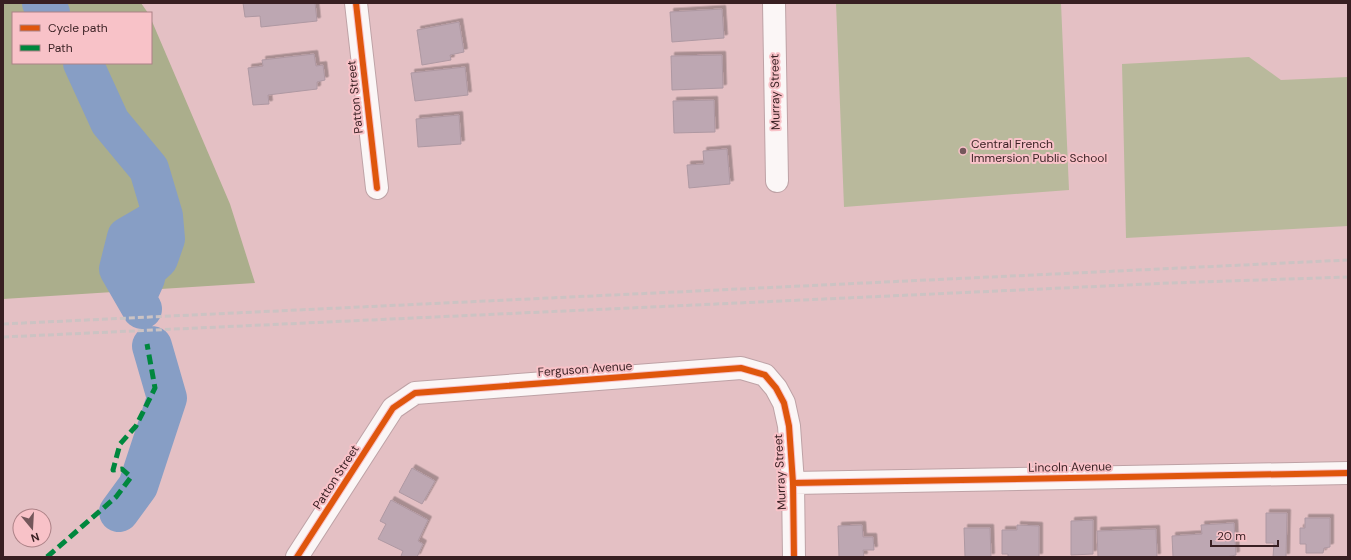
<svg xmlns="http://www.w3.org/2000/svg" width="1351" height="560" viewBox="0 0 1351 560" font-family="'DM Sans',sans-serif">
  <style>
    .green { fill: #b9b99c }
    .forest { fill: #abae8c }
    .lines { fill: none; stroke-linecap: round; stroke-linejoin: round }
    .river { stroke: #879ec5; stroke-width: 40 }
    .building { fill: #bda7b2; stroke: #ae98a2; filter: url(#shadow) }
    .street-casing { stroke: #bea2a6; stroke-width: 24 }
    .street { stroke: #fbf6f6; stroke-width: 22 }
    .rail { stroke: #ccc3c3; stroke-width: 3; stroke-dasharray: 6 3; stroke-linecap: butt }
    .quiet { stroke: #00873e; stroke-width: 5; stroke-dasharray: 10 5; stroke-linecap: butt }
    .cycleway-casing { stroke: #f8c2c8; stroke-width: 8 }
    .cycleway { stroke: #df560d; stroke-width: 6 }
    .poi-dot { fill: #74575b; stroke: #f8c2c8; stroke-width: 1.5 }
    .labels { text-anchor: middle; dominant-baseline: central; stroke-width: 4; stroke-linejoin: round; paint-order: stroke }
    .street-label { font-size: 12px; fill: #381f22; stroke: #f8c2c8 }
    .poi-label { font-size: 12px; fill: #381f22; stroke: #f8c2c8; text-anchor: start }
  </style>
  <defs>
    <filter id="shadow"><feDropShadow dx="3.5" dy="-3.5" stdDeviation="0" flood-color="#0004"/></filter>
  </defs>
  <rect width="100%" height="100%" fill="#e4c0c4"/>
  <!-- green -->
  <path class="green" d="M836,3H1061L1069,190L844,207Z
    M1249,57L1281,80L1348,77V226L1126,238L1122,64Z"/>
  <!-- forest -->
  <path class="forest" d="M3,3H141L148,13H13V63H151V19L230,204L255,283L3,299Z"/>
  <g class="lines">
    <!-- river -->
    <path class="river" d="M42,3L50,13
      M83,63L110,122L149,169L163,216L127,237L119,269L142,309
      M136,298L145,278L147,269L158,259L165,239L163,216
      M119,512L138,486L167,398L152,346"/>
  </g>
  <!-- building -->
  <path class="building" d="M243,3H315L317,21L261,27L260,16L245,17Z
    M722,9L724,38L672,42L670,12Z
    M459,22L464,52L450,55L451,60L422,65L417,30Z
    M314,54L316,66L323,65L325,80L317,82V89L268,95L269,104L253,105L248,68L263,66L262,60Z
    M722,55L723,88L672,90L671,56Z
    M465,67L468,95L415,101L411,73Z
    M714,100L715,132L674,133L673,101Z
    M459,115L461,144L418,147L416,119Z
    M727,149L730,184L689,188L687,165L704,164L703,151Z
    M412,468L435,481L422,504L399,492Z
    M391,500L428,520L418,541L423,544L417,557H403L401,556L403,551L378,539L386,524L380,521Z
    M1266,513H1287L1286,557H1273L1274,543H1266Z
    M1305,518H1330V547L1324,548L1323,553H1306V544H1300V528H1305Z
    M1093,520V554L1071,555V521Z
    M1234,523L1236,555L1226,557H1173L1172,536L1202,534L1201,525Z
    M862,525L863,537H873L874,550H863L864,557H839L838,526Z
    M1017,525L1039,526V557H1008V554H1002V530H1017Z
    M964,528H990L991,557H965Z
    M1156,529L1157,557H1098L1097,531Z"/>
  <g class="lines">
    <defs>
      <path id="street" d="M356,3L377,188
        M774,3L777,181
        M793,483L1348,473
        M297,557L393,408L415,393L741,368L765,375L776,388L784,403L789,426L793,483L794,557"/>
    </defs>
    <!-- street casing -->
    <use href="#street" class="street-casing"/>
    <!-- street -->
    <use href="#street" class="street"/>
    <!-- rail -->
    <path class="rail" d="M3,324L1348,260
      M3,337L1170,283L1348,277"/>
    <!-- quiet -->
    <path class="quiet" d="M47,557L116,497L131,477L122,469L113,470L120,444L136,426L155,388L147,344"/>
    <defs>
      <path id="cycleway" d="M356,3L377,188
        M793,483L1348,473
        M297,557L393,408L415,393L741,368L765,375L776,388L784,403L789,426L793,483L794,557"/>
    </defs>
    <!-- cycleway casing -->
    <use href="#cycleway" class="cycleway-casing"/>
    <!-- cycleway -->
    <use href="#cycleway" class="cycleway"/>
  </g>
  <!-- markers -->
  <circle class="poi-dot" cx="963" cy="151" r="4"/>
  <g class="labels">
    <!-- street labels -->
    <g class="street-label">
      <text transform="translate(775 92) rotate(-91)">Murray Street</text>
      <text transform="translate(355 97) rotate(-96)">Patton Street</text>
      <text transform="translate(585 369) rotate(-4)">Ferguson Avenue</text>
      <text transform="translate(1070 467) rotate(-1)">Lincoln Avenue</text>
      <text transform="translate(780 472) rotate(-93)">Murray Street</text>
      <text transform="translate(336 477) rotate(-57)">Patton Street</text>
    </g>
    <!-- poi labels -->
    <g class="poi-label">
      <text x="971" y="144">Central French<tspan x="971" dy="14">Immersion Public School</tspan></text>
    </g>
  </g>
  <!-- border -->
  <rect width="1351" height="560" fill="none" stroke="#381f22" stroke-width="8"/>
  <!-- legend -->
  <rect x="12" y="12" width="140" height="52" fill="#f8c2c8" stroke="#ab8186"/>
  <rect x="20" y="25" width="20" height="6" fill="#df560d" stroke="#ab8186"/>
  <text x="48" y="32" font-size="12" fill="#381f22">Cycle path</text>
  <rect x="20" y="45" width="20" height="6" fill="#00873e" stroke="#ab8186"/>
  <text x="48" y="52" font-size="12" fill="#381f22">Path</text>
  <!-- north arrow -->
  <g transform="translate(32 528) rotate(162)"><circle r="19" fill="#f8c2c8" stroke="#ab8186"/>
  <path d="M0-3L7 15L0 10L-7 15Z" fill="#74575b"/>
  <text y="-6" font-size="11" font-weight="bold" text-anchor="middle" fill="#381f22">N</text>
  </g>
  <!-- scale -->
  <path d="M1211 540v6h67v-6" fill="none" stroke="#381f22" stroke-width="2"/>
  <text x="1217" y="540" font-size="12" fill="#381f22" stroke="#f8c2c8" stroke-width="3" paint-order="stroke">20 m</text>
</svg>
